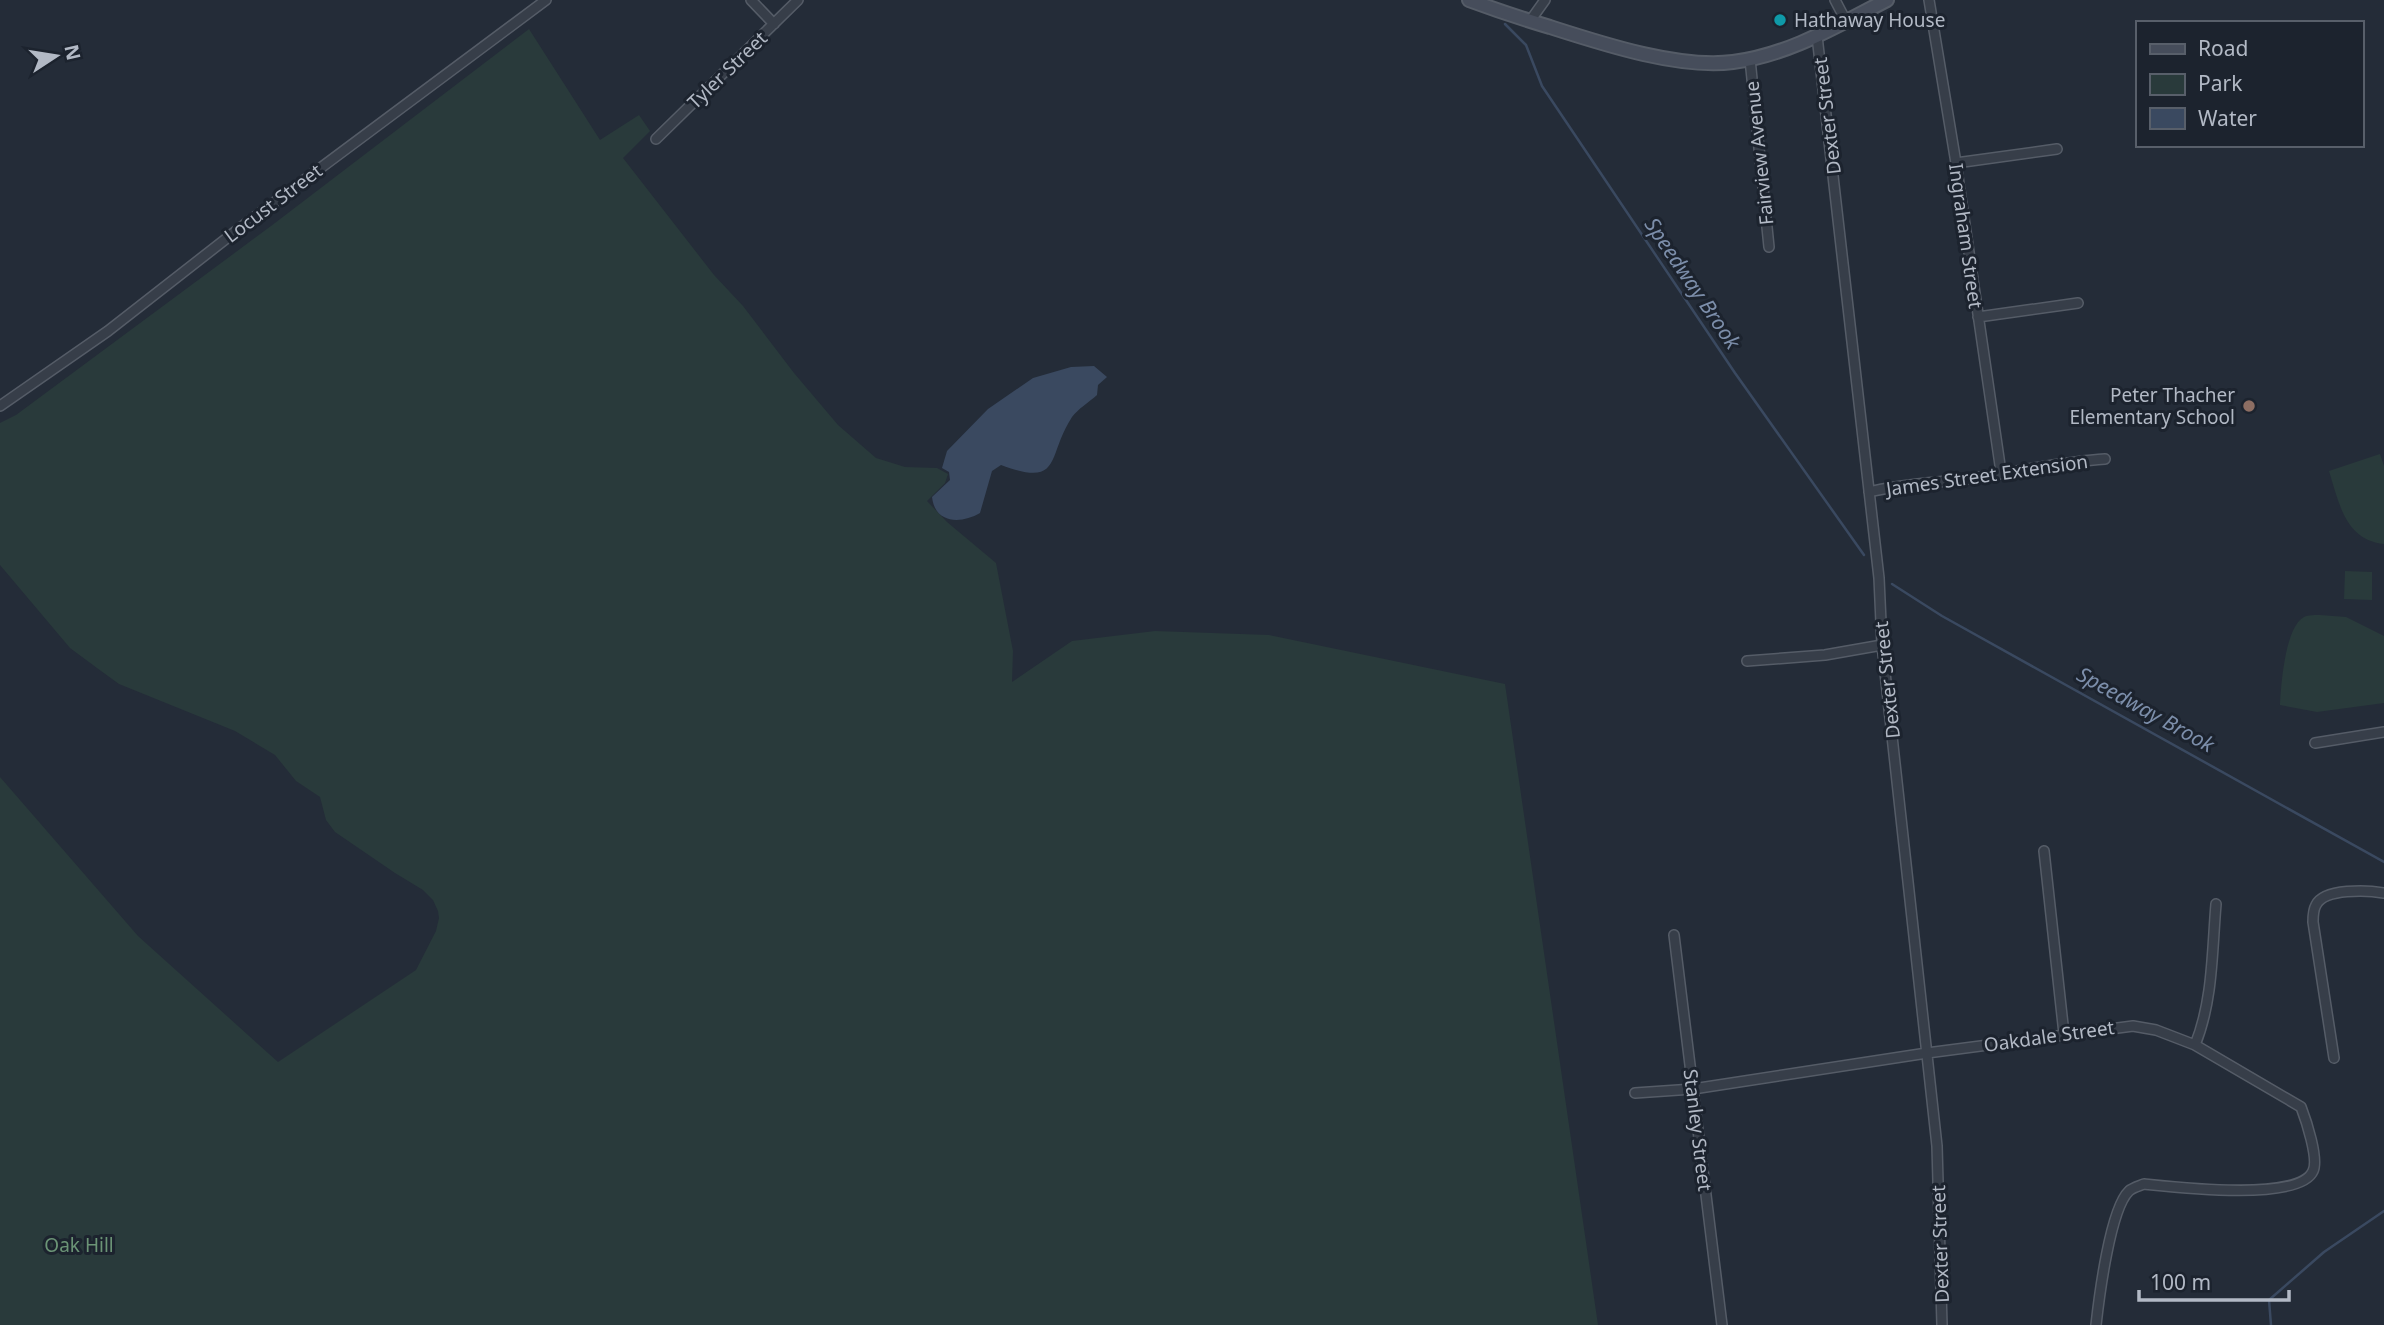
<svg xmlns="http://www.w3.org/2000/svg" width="2384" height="1325" viewBox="0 0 2384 1325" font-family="'Noto Sans',sans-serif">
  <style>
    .green { fill: #293a3b }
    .water { fill: #3a4960 }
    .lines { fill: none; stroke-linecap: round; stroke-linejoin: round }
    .stream { stroke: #3a4960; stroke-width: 2.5 }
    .street-casing { stroke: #555c67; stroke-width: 12 }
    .secondary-casing { stroke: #555c67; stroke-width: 16 }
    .street { stroke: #373e49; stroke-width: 9 }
    .secondary { stroke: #464d5b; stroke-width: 12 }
    .culture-dot { fill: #0f9aa8; stroke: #1c232e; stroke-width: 2.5 }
    .education-dot { fill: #8d6e63; stroke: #1c232e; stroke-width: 2.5 }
    .labels { text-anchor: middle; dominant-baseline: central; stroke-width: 6; stroke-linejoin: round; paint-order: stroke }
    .poi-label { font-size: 19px; fill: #b2b9c5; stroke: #1c232e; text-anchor: start }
    .street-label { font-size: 19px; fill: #b2b9c5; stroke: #1c232e }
    .park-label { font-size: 19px; fill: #6b9476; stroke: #1c232e }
    .water-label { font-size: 21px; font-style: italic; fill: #7c8eaa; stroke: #1c232e }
  </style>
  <rect width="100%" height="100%" fill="#242c38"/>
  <!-- green -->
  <path class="green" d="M529,29L600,140L639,115L650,131L623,158L714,275L743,306L794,373L838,425L876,458L905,467L937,468L948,474L945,483L927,501L947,522L996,563L1013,651L1012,682L1072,641L1155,631L1269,635L1505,684L1598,1325H0V777L138,936L278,1062L416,970L436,931L439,918L438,911L433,900L423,890L395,873L335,832L326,820L320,797L296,781L275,755L235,731L119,684L97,668L70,648L0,565V423L16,415L271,226Z
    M2380,454L2384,466V544C2345,540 2339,503 2329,471Z
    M2345,571L2372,572V600L2344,599Z
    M2320,615L2346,617L2384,636V703L2317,712L2280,705C2281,685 2285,627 2304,617C2308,615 2316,615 2320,615Z"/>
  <!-- water -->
  <path class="water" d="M1094,366L1107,377L1098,385L1097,395C1089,402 1078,409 1072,417C1046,457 1063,488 1001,465L992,471L980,513C961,524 935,524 932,497L950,480L949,472L942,468L947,451L988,409L1033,378L1071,367Z"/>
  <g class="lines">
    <!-- stream -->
    <path class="stream" d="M1505,24L1526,45L1542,86L1735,373L1864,555
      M1892,584L1942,616L2384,862
      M2271,1325L2269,1300L2324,1252L2384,1211"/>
    <defs>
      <path id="street" d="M751,0L774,24
        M1835,0L1846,21
        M1929,0L1956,163L2001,472
        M1530,21L1545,0
        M1817,36L1879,578L1882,645L1937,1146L1942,1325
        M1750,59L1769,247
        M656,139L798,0
        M1956,163L2057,149
        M1978,317L2078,303
        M0,406L108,331L236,231L546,0
        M1869,492C1901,484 1933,483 1966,479C2012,473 2058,462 2105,459
        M1747,661L1825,655L1882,645
        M2315,743L2384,732
        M2044,851L2064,1034
        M1674,935L1722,1325
        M2195,1045C2213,1001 2212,951 2216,904
        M2334,1058L2313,922C2313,916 2313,910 2316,905C2324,888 2368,890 2384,893
        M1635,1093L1693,1089L1927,1053L2133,1026L2156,1030L2195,1045L2301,1107C2306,1120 2319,1159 2313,1171C2300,1202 2173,1187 2144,1184C2139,1186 2132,1188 2129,1191C2110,1209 2099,1298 2096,1325"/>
      <path id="secondary" d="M1469,0C1496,10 1523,19 1550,27C1603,44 1679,69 1733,62C1789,55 1838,25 1887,0"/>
    </defs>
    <!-- street casing -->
    <use href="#street" class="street-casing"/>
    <!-- secondary casing -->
    <use href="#secondary" class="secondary-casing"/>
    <!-- street -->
    <use href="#street" class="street"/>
    <!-- secondary -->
    <use href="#secondary" class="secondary"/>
  </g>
  <!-- markers -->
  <circle class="culture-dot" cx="1780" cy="20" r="7"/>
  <circle class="education-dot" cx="2249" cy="406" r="7"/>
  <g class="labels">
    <!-- poi labels -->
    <g class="poi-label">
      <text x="1794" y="20">Hathaway House</text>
      <text x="2235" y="395" text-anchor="end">Peter Thacher<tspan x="2235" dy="22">Elementary School</tspan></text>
    </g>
    <!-- street labels -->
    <g class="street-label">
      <text transform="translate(727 70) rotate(-44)">Tyler Street</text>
      <text transform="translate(1827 116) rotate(-97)">Dexter Street</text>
      <text transform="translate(1759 153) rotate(-96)">Fairview Avenue</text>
      <text transform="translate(273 203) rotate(-37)">Locust Street</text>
      <text transform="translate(1966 236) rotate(82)">Ingraham Street</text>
      <text transform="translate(1987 475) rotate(-8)">James Street Extension</text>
      <text transform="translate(1887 680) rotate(-96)">Dexter Street</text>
      <text transform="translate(2049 1036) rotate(-8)">Oakdale Street</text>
      <text transform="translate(1698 1130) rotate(83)">Stanley Street</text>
      <text transform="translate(1940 1244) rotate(-92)">Dexter Street</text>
    </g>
    <!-- park labels -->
    <g class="park-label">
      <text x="79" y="1245">Oak Hill</text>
    </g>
    <!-- water labels -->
    <g class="water-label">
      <text transform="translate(1693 283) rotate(56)">Speedway Brook</text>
      <text transform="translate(2146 709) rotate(29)">Speedway Brook</text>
    </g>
  </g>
  <!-- legend -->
  <rect x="2136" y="21" width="228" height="126" fill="#1c232e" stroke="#585f6a" stroke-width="2"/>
  <rect x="2150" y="44" width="35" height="10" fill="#464d5b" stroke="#585f6a" stroke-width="2"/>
  <text x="2198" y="56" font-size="21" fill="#b2b9c5">Road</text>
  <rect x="2150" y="74" width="35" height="21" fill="#293a3b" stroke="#585f6a" stroke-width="2"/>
  <text x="2198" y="91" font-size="21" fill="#b2b9c5">Park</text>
  <rect x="2150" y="108" width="35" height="21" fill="#3a4960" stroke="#585f6a" stroke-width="2"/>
  <text x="2198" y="126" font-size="21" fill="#b2b9c5">Water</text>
  <!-- north arrow -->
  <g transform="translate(56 56) rotate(78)" stroke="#1c232e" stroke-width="5" paint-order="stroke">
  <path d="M0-5L12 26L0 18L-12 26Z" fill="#b2b9c5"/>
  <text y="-10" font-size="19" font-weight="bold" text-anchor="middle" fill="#b2b9c5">N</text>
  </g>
  <!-- scale -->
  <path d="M2139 1290v10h150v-10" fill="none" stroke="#b2b9c5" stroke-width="3.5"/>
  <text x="2150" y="1290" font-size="21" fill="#b2b9c5" stroke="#1c232e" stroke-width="5" paint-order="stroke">100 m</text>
</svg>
